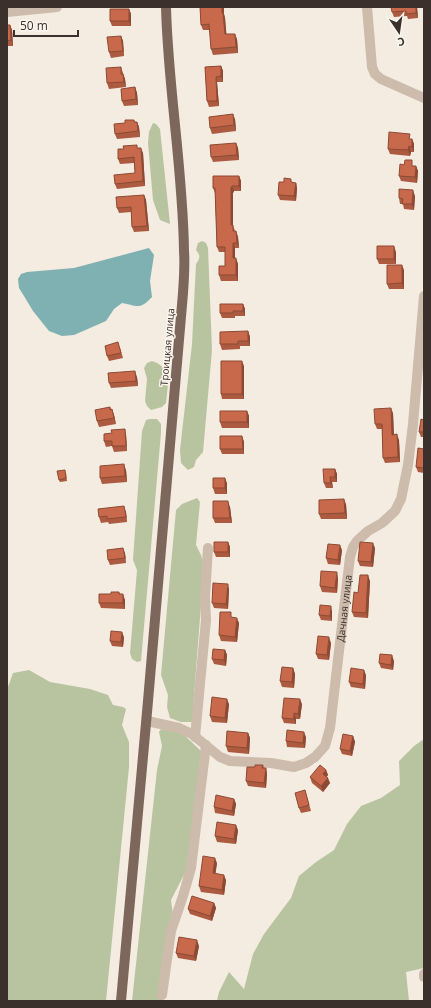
<svg xmlns="http://www.w3.org/2000/svg" width="431" height="1008" viewBox="0 0 431 1008" font-family="'Open Sans',sans-serif">
  <style>
    .green { fill: #b8c4a0 }
    .water { fill: #7fb0b2 }
    .lines { fill: none; stroke-linecap: round; stroke-linejoin: round }
    .minor { stroke: #cdbbac; stroke-width: 10 }
    .major { stroke: #7d675c; stroke-width: 10 }
    .wall { fill: #ac5a40 }
    .shaded-wall { fill: #8c4a34 }
    .building { fill: #c8694b; stroke: #8c4a34 }
    .labels { text-anchor: middle; dominant-baseline: central; stroke-width: 3; stroke-linejoin: round; paint-order: stroke }
    .street-label { font-size: 10px; fill: #3b302b; stroke: #fbf5ee }
  </style>
  <rect width="100%" height="100%" fill="#f4ebe1"/>
  <!-- green -->
  <path class="green" d="M153,123L156,124L160,129L170,224L160,220L153,200L148,143L149,132Z
    M202,241L206,243L208,248L212,350L203,452L196,460L194,467L188,470L181,463L180,450L192,344L196,264C200,258 201,256 196,250L198,243Z
    M152,361C159,363 165,368 169,375L166,403L162,407L151,410L147,406L145,401L147,379L144,368L147,363Z
    M150,419H157L161,424V433L141,661L137,662L132,659L130,653L137,570L133,560L142,431L146,420Z
    M197,498L200,502L196,545L201,555L204,566L192,722H181L170,718L167,707L168,695L161,675L176,510L182,504Z
    M29,670L50,682L90,689L108,695L113,705L123,707L126,709L122,725L129,742V767L106,1001H7V688L8,687L13,673Z
    M161,729L181,732L201,751L187,869L171,900L173,915L161,995V1001H132L157,770L162,746L159,732Z
    M424,739V968L406,972L409,1001H217L219,992L229,972L244,989L253,954L264,934L291,898L299,876L316,862L334,850L347,824L361,806L381,798L400,785L399,761L414,746Z"/>
  <!-- water -->
  <path class="water" d="M149,248L154,255L150,281L152,297C140,310 138,306 122,303L114,309L106,321L74,335L62,336L49,331L33,311L24,296L19,288L18,279L21,274L27,272L74,268Z"/>
  <g class="lines">
    <!-- minor -->
    <g class="minor">
      <path d="M367,7L372,67L375,74L381,79L424,98"/>
      <path d="M7,12L57,7"/>
      <path id="s1" d="M147,721L179,728L192,734L220,757L230,761L271,763L294,767L306,763L315,757L325,746L330,728L350,557L353,547L357,541L368,531L382,523L395,511L401,499L408,465L413,424L424,296"/>
      <path d="M195,737L206,620L205,597L208,548"/>
      <path d="M424,974V977"/>
      <path d="M162,995L171,931L183,896L191,868L206,745"/>
    </g>
    <!-- major -->
    <path class="major" d="M121,1001L148,701L183,293C184,279 185,265 184,251C183,169 168,88 166,7"/>
  </g>
  <!-- wall -->
  <path class="wall" d="M200,7H224V14L225,18L226,34L237,39L238,53L213,55L211,49L210,30H203L201,25Z
    M417,7L418,18L408,19L407,16L394,17L392,12Z
    M129,9L131,14V26H112L110,21Z
    M7,25H10L12,30L13,46H7Z
    M121,36L123,41L124,56L111,58L109,52Z
    M221,66L223,71V82H217L219,106L209,107L207,101L205,67Z
    M121,67L125,79L126,87L109,89L107,83Z
    M135,87L137,93L138,105L124,106L122,101Z
    M235,119L236,131L212,134L210,128Z
    M134,120L135,122H137L139,127L140,137L117,139L115,134L125,123Z
    M412,139L414,144V152H411L410,156L390,154L388,149Z
    M236,143L238,148L239,160L213,162L211,157Z
    M138,148L143,153L145,186L117,189L115,184L135,173L134,163L120,164L118,159L124,149Z
    M414,166H416L418,171L417,183L401,181L399,176Z
    M239,176L241,181V191H234L233,193V225L235,231H236L238,237L239,248H235V258L238,264V281H221L219,275L225,266V252H219L217,247L215,193L213,188Z
    M292,183H296L297,188L296,201L280,200L278,195Z
    M144,195L146,200L149,231L134,232L132,227L131,212L119,213L117,208Z
    M415,196L414,210L404,209L403,204H400L399,198Z
    M396,252V264H379L377,259Z
    M404,270V289H389L387,284Z
    M243,304L245,309V316H235V318H222L220,313Z
    M248,331L250,337V346H240V349L222,350L220,344Z
    M120,348L123,358L109,361L107,356Z
    M244,366V399H222L221,394Z
    M137,377L138,386L111,388L109,383Z
    M110,407L114,415L116,424L99,427L97,421Z
    M247,411L249,416V428H222L220,422Z
    M393,413L394,435L399,440L400,462L385,463L383,458L382,429H377L375,424Z
    M424,420V437H421L419,432Z
    M126,434L127,451L114,452L112,446L106,447L104,441Z
    M242,436L244,442V454H222L220,449Z
    M424,449V473L418,472L416,467Z
    M335,469L337,474V482H332L333,488H326L324,483Z
    M126,470L127,482L102,484L100,478Z
    M66,473L67,481L60,482L59,480Z
    M227,483V494H215L213,488Z
    M346,504L347,519H321L319,514Z
    M230,507L232,523H215L213,518Z
    M126,512L127,522L109,524L108,522L101,523L99,517Z
    M228,542L230,547V557H216L214,552Z
    M375,548L373,567L360,566L358,561Z
    M342,550L340,565L328,564L326,558Z
    M125,553L126,563L110,565L108,560Z
    M338,578L337,593L322,592L320,586Z
    M370,581L368,618L354,617L352,612L358,593Z
    M229,589L228,609L214,608L212,603Z
    M119,592L120,594L125,600V609L101,608L99,603L111,594Z
    M332,611V621L321,620L319,615Z
    M233,617L239,623L237,642L221,641L219,635Z
    M124,637L123,647L112,646L110,641Z
    M331,643L329,660L318,659L316,654Z
    M225,650L227,655L226,666L214,664L212,659Z
    M394,661L393,670L381,668L379,663Z
    M293,668L295,674L294,688L282,687L280,681Z
    M366,675L365,689L351,687L349,682Z
    M229,704L227,723L212,722L210,716Z
    M302,704L300,719H296V724L284,723L282,718Z
    M248,733L250,738L249,754L228,752L226,746Z
    M353,736L355,742L352,756L342,754L340,749Z
    M306,737L305,748L287,747L286,741Z
    M263,765L264,768H266L267,774L266,788L248,786L246,781L255,767Z
    M326,770L328,775L326,777L330,783L323,792L312,783L310,777Z
    M305,790L311,811L301,813L299,808Z
    M234,799L236,804L234,816L215,813L214,807Z
    M238,830L236,844L217,842L215,836Z
    M217,863L215,873L226,880L224,895L201,892L199,886Z
    M214,903L216,908L212,921L190,914L188,909Z
    M199,946L196,961L178,958L176,953Z"/>
  <!-- shaded-wall -->
  <path class="shaded-wall" d="M222,7H224V14L225,18L227,40L225,34L222,13Z
    M416,7H417L418,18L416,13Z
    M129,9L131,14V26L129,21Z
    M10,25L12,30L13,46L11,40Z
    M235,34L237,39L238,53L236,47Z
    M121,36L123,41L124,56L123,51Z
    M221,66L223,71V82L221,76Z
    M123,74L125,79L126,87L124,82Z
    M216,77L217,82L219,106L217,101Z
    M135,87L137,93L138,105L136,99Z
    M233,114L235,119L236,131L234,125Z
    M137,122L139,127L140,137L138,131Z
    M412,139L414,144V152L412,147Z
    M236,143L238,148L239,160L237,155Z
    M409,146L411,152L410,156L408,150Z
    M141,148L143,153L145,186L143,181Z
    M416,166L418,171L417,183L415,177Z
    M239,176L241,181V191L239,186Z
    M296,183L297,188L296,201L294,196Z
    M232,186L234,191L233,193V231L231,225V188Z
    M413,190L415,196L414,210L412,204Z
    M144,195L146,200L149,231L147,226Z
    M236,231L238,237L239,248L237,243Z
    M233,243L235,248V264L233,258Z
    M394,246L396,252V264L394,259Z
    M236,258L238,264V281L236,275Z
    M402,265L404,270V289L402,283Z
    M243,304L245,309V316L243,311Z
    M248,331L250,337V346L248,341Z
    M242,361L244,366V399L242,394Z
    M135,371L137,377L138,386L136,381Z
    M391,408L393,413L394,440L392,435Z
    M112,409L114,415L116,424L114,418Z
    M247,411L249,416V428L247,422Z
    M125,429L126,434L127,451L126,446Z
    M397,434L399,440L400,462L398,457Z
    M242,436L244,442V454L243,449Z
    M124,464L126,470L127,482L125,476Z
    M335,469L337,474V482L335,477Z
    M330,477L332,482L333,488L331,483Z
    M225,478L227,483V494L225,488Z
    M344,499L346,504L347,519L345,513Z
    M228,501L230,507L232,523L230,518Z
    M124,506L126,512L127,522L126,517Z
    M228,542L230,547V557L228,552Z
    M373,543L375,548L373,567L371,562Z
    M340,545L342,550L340,565L338,560Z
    M123,548L125,553L126,563Z
    M337,572L338,578L337,593L335,588Z
    M368,575L370,581L368,618L366,613Z
    M228,584L229,589L228,609L226,604Z
    M123,594L125,600V609L123,603Z
    M331,606L332,611V621L330,616Z
    M237,618L239,623L237,642L235,637Z
    M122,632L124,637L123,647L121,642Z
    M329,637L331,643L329,660L327,655Z
    M225,650L227,655L226,666L224,660Z
    M392,655L394,661L393,670L391,665Z
    M293,668L295,674L294,688L292,682Z
    M364,670L366,675L365,689L363,684Z
    M227,699L229,704L227,723L225,718Z
    M300,699L302,704L300,719L298,714Z
    M294,713L296,719V724L294,719Z
    M304,732L306,737L305,748L303,743Z
    M248,733L250,738L249,754L247,748Z
    M353,736L355,742L352,756L350,751Z
    M266,768L267,774L266,788L264,783Z
    M326,770L328,775L325,779L323,774Z
    M328,778L330,783L323,792L321,786Z
    M234,799L236,804L234,816L232,811Z
    M236,825L238,830L236,844L234,839Z
    M215,858L217,863L215,878L213,873Z
    M224,875L226,880L224,895L222,890Z
    M214,903L216,908L212,921L210,916Z
    M197,940L199,946L196,961L194,956Z"/>
  <!-- building -->
  <path class="building" d="M200,7H222V13H223L225,34H235L236,47L211,49L209,24L201,25Z
    M391,7H416V13L406,14V11L392,12Z
    M110,9H129V21H110Z
    M7,25H10L11,40L7,41Z
    M121,36L123,51L109,52L107,37Z
    M221,66V76L216,77L217,101H207L205,67Z
    M121,67V74H123L124,82L107,83L106,68Z
    M135,87L136,99L122,101L121,89Z
    M233,114L234,125L210,128L209,117Z
    M125,120H134V122H137L138,131L115,134L114,124L125,123Z
    M389,132L410,134L409,139H412V147L409,146L408,150L388,149Z
    M236,143L237,155L211,157L210,145Z
    M137,145V148H141L143,181L115,184L114,175L135,173L134,157L118,159V149H124L123,146Z
    M405,160H412V166H416L415,177L399,176L400,164L404,165Z
    M213,176H239V186H232L231,188V225H233V231H236L237,243H233V258H236V275H219V266H225V247H217L215,188H213Z
    M284,178L291,179V182L296,183L294,196L278,195L279,182H284Z
    M399,189L413,190L412,204H402L403,199L399,198Z
    M144,195L147,226L132,227L131,207L117,208L116,197Z
    M377,246H394V259H377Z
    M387,265H402V283L387,284Z
    M220,304H243V311H233V313H220Z
    M248,331V341H238V344H220V332Z
    M118,342L121,353L107,356L105,346Z
    M221,361H242V394H221Z
    M135,371L136,381L109,383L108,373Z
    M110,407V410L112,409L114,418L97,421L95,410Z
    M391,408L392,435L397,434L398,457L383,458L382,424H375L374,409Z
    M220,411H247V422H220Z
    M421,419L424,420V432H419Z
    M125,429L126,446H112V441H104V434L112,433L111,430Z
    M220,436H242L243,449H220Z
    M418,448L424,449V468L416,467Z
    M124,464L125,476L100,478V466Z
    M323,469H335V477H330L331,483H324Z
    M65,470L66,478L59,480L57,471Z
    M213,478H225V488H213Z
    M344,499L345,513L319,514V500Z
    M213,501H228L230,518H213Z
    M124,506L126,517L107,519V516L99,517L98,509Z
    M214,542H228V552H214Z
    M360,542L373,543L371,562L358,561Z
    M328,544L340,545L338,560L326,558Z
    M123,548L125,558L108,560L107,550Z
    M321,571L337,572L335,588L320,586Z
    M360,575H368L366,613L352,612L354,592L358,593Z
    M213,583L228,584L226,604L212,603Z
    M111,592H119V594H123V603H99V594H111Z
    M320,605L331,606L330,616L319,615Z
    M220,612H231V617L237,618L235,637L219,635Z
    M111,631L122,632L121,642L110,641Z
    M318,636L329,637L327,655L316,654Z
    M213,649L225,650L224,660L212,659Z
    M380,654L392,655L391,665L379,663Z
    M282,667L293,668L292,682L280,681Z
    M351,668L364,670L363,684L349,682Z
    M212,697L227,699L225,718L210,716Z
    M284,698L300,699L298,714L294,713V719L282,718Z
    M287,730L304,732L303,743L286,741Z
    M227,731L248,733L247,748L226,746Z
    M343,734L353,736L350,751L340,749Z
    M255,765H263L262,768H266L264,783L246,781L247,767H255Z
    M320,765L326,770L323,774L328,778L321,786L310,777Z
    M305,790L309,805L299,808L295,793Z
    M216,795L234,799L232,811L214,807Z
    M217,822L236,825L234,839L215,836Z
    M203,856L215,858L213,873L224,875L222,890L199,886Z
    M192,896L214,903L210,916L188,909Z
    M179,937L197,940L194,956L176,953Z"/>
  <g class="labels">
    <!-- street labels -->
    <g class="street-label">
      <text transform="translate(167 347) rotate(-85)">Троицкая улица</text>
      <text stroke="none"><textPath href="#s1" startOffset="336">Дачная улица</textPath></text>
    </g>
  </g>
  <!-- border -->
  <rect width="431" height="1008" fill="none" stroke="#3b302b" stroke-width="16"/>
  <!-- north arrow -->
  <g transform="translate(399 32) rotate(167)" stroke="#fbf5ee" stroke-width="3" paint-order="stroke">
  <path d="M0-3L7 15L0 10L-7 15Z" fill="#3b302b"/>
  <text y="-6" font-size="11" font-weight="bold" text-anchor="middle" fill="#3b302b">С</text>
  </g>
  <!-- scale -->
  <path d="M14 30v6h64v-6" fill="none" stroke="#3b302b" stroke-width="2"/>
  <text x="20" y="30" font-size="12" fill="#3b302b" stroke="#fbf5ee" stroke-width="3" paint-order="stroke">50 m</text>
</svg>
